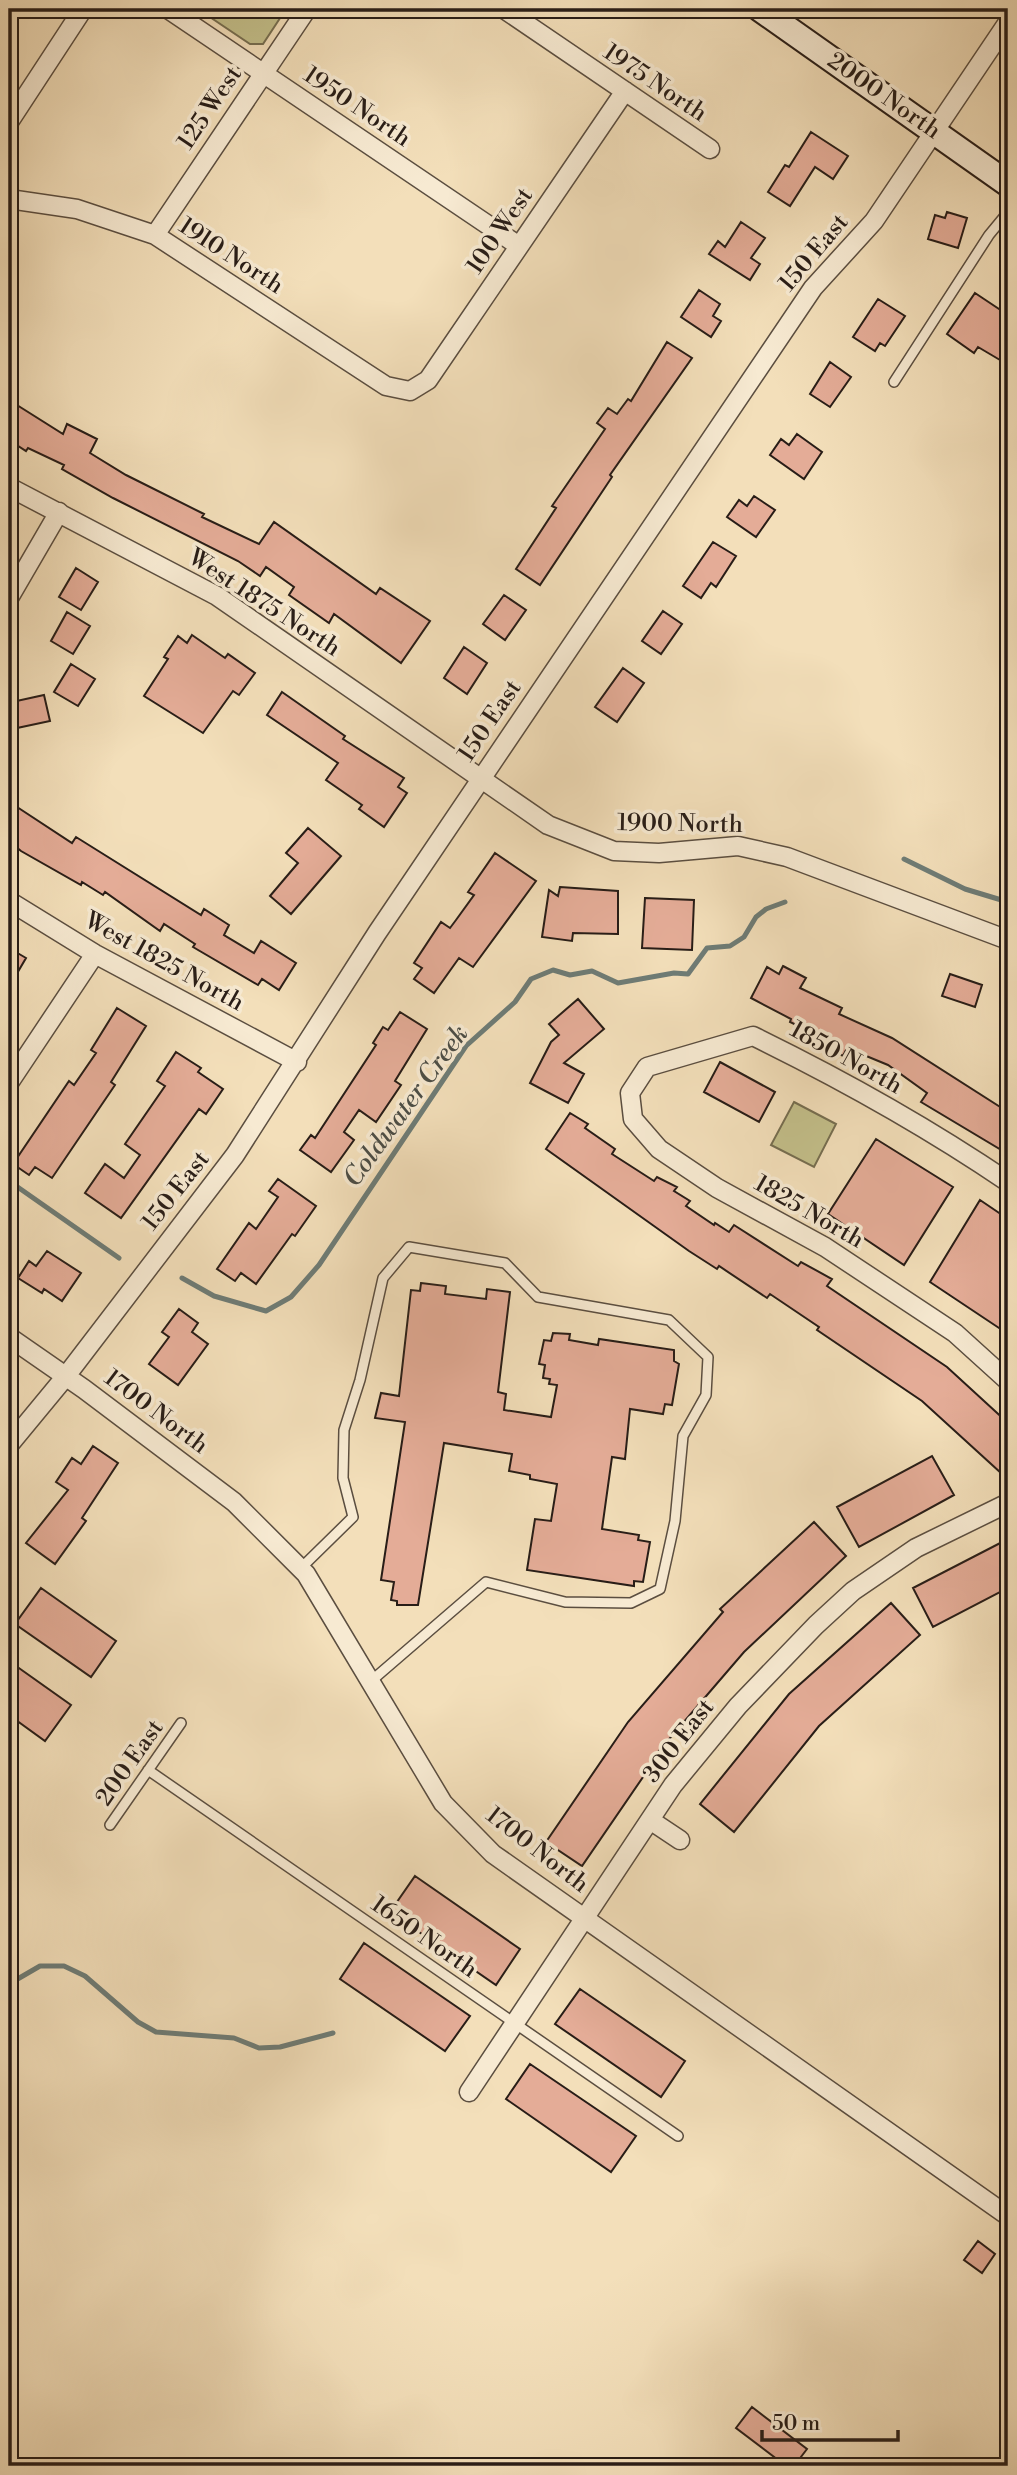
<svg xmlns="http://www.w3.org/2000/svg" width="1017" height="2475" viewBox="0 0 1017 2475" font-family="'Libre Bodoni',serif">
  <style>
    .green { fill: #c3bf8a; stroke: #766e50; stroke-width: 2 }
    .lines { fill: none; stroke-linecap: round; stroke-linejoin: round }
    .stream { stroke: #6e7c76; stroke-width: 5 }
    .building { fill: #e4ac97; stroke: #281d17; stroke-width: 2 }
    .lane-casing { stroke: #5b4e40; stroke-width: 12 }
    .street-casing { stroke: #5b4e40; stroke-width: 21 }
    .secondary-casing { stroke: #281d17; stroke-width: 28 }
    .lane { stroke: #f7ead2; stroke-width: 9 }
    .street { stroke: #f7ead2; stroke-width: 18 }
    .secondary { stroke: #f7ead2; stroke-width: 24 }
    .labels { text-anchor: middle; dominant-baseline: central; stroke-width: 7; stroke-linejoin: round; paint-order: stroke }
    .street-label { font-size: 24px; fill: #281d17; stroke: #f7ead2 }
    .water-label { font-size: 26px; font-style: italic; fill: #4b4d46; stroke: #f7ead2 }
  </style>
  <rect width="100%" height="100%" fill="#f3dfba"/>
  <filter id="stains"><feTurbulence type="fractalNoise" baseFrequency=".00286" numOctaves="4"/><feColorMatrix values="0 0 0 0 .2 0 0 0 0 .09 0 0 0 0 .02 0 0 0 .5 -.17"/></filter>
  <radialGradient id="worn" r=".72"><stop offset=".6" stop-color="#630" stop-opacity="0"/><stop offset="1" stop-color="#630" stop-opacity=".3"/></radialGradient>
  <!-- green -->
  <path class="green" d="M198,9H286L263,44H250Z
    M794,1102L836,1124L814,1167L771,1145Z"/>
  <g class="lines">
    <!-- stream -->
    <path class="stream" d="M904,859L965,889L1008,902
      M9,1181L119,1258
      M182,1278L214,1296L266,1311L291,1297L319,1265L466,1046L515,1002L531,979L553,970L570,975L592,971L618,983L674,973L688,974L707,948L730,946L744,937L756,917L766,909L785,902
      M9,1984L40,1966H64L85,1976L138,2022L156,2032L234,2038L259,2048L280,2047L333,2033"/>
  </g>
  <!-- building -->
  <path class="building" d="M811,132L848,156L833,179L815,167L790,206L768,192L785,165L789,167Z
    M947,212L967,218L958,248L928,239L935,215L945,218Z
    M741,222L765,238L751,258L760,264L750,280L709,254L718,241L725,247Z
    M699,290L720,304L713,316L721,321L711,337L681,317Z
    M975,293L1008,315V347L1000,360L978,347L974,353L947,334Z
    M878,299L905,316L885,346L880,343L875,351L853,337Z
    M667,342L692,358L610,475L612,477L540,585L516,569L556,508L552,506L605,429L597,423L608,408L617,414L628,399L631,401Z
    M830,362L851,377L830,407L810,394Z
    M9,400L63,434L67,424L97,439L90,453L126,475L204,514L202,517L259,544L274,522L376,594L380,588L430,621L401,663L334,614L329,623L289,595L294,587L266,567L260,576L238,561L113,498L62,469L64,465L28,448L26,451L9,440Z
    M797,434L822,452L804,479L770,455L781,439L789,445Z
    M754,496L775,510L756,537L727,517L739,500L747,506Z
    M713,542L736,556L716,587L711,583L701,598L683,586Z
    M76,568L98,582L81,610L59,597Z
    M504,595L526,610L505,640L483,624Z
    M663,611L682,624L661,654L642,641Z
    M67,612L90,626L73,654L51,641Z
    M192,635L225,658L228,654L255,673L239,695L233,691L203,733L144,696L168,659L164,657L178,636L187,643Z
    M464,647L487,663L467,694L444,678Z
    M71,664L95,679L78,706L54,692Z
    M623,668L644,683L617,722L595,707Z
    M282,692L345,736L343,739L404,778L398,787L407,793L384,827L359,809L362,805L326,780L338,763L267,715Z
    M44,695L50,721L17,728L12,702Z
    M14,805L72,843L76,837L201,915L204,909L229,925L224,935L254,953L261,941L296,963L279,990L262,979L258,985L193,947L195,944L164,924L160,931L105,892L103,895L82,882L81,885L21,851L9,841V813Z
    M308,828L341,856L291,914L270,896L298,863L286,853Z
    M495,853L536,881L473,967L459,958L434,993L414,979L422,968L414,963L441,922L450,928L456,920L474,895L468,892Z
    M560,887L618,891V934L573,933L572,941L542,937L549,890L558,896Z
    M645,898L694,900L692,950L642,948Z
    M9,948L26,958L9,987Z
    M783,966L806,978L800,988L842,1008L839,1014L892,1038L1008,1112V1154L921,1102L927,1093L888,1065L847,1048L843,1056L810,1039L813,1033L790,1022L791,1019L751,998L767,967L779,974Z
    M950,974L982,985L975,1007L942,996Z
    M578,999L604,1029L564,1063L584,1074L568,1103L530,1083L551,1042L559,1035L549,1024Z
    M117,1008L146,1026L111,1082L115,1085L52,1178L35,1167L29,1175L13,1164L69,1081L74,1085L96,1053L91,1050Z
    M400,1012L427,1029L395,1081L401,1085L376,1122L359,1110L344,1132L354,1140L331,1172L300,1150L311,1135L315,1138L376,1045L373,1043L383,1027L388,1030Z
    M176,1052L201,1068L198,1072L223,1089L206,1114L199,1109L121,1218L85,1193L105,1164L124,1178L140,1155L125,1144L165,1086L157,1081Z
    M720,1062L775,1092L759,1122L704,1092Z
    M570,1113L588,1124L585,1128L615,1149L612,1154L654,1181L657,1177L677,1187L674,1191L690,1201L686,1206L714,1225L715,1223L729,1232L734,1225L798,1266L801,1262L832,1279L827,1286L947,1367L1008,1423V1465L1001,1473L922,1401L817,1330L819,1327L770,1294L767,1298L719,1266L717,1269L689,1251L546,1149Z
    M876,1139L953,1187L904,1265L828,1214Z
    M278,1179L316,1206L295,1236L292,1234L256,1284L241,1273L235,1281L217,1269L249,1223L256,1229L278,1197L269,1191Z
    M980,1200L1008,1219V1334L930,1282Z
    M47,1251L81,1273L62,1301L44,1289L42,1293L18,1278L29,1261L36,1266Z
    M421,1283L446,1286L445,1294L486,1299L487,1289L510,1292L498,1392L506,1394L504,1410L551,1417L557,1385L549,1384L550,1379L543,1378L545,1365L539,1364L544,1340L551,1341L553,1333L570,1334L569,1340L598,1345L599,1339L674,1350V1361L679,1364L672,1405L665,1404L663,1414L630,1409L625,1459L612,1457L602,1529L639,1535L638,1540L650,1542L643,1582L634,1581V1586L527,1570L535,1519L551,1521L557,1484L530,1479V1475L509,1471L512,1454L444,1443L418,1605H397V1601L391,1600L394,1582L381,1580L405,1422L375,1418L381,1393L399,1396L411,1290L420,1291Z
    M179,1309L198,1323L192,1332L208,1344L178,1385L149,1364L169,1337L162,1332Z
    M93,1446L118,1463L82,1518L86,1521L55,1564L26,1543L68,1490L56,1482L72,1458L81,1464Z
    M932,1456L954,1495L859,1547L837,1507Z
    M814,1522L846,1556L744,1652L652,1759L654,1761L582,1866L546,1842L628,1722L723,1612L720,1609Z
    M1008,1539V1588L933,1627L913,1588Z
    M41,1588L116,1641L91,1677L15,1624Z
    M891,1603L920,1635L819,1726L734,1832L700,1804L789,1694Z
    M9,1661L71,1705L45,1741L9,1715Z
    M415,1876L520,1949L496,1985L390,1912Z
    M364,1943L470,2016L445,2051L340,1979Z
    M580,1989L685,2061L661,2097L555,2024Z
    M530,2064L636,2136L611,2172L506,2099Z
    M978,2241L995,2254L982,2273L964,2260Z
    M752,2407L807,2449L794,2466H786L736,2428Z"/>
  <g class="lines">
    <defs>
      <path id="lane" d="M894,382L989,235L1008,212
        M300,1569L353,1517L343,1478L344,1430L360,1380L383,1278L409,1247L505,1263L538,1297L669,1320L708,1357L706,1395L683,1436L675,1521L660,1589L631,1603L565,1602L486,1582L370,1682
        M148,1770L678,2136
        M110,1825L181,1723"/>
      <path id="street" d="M168,9L519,246
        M504,9L710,149
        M9,122L83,9
        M9,199L77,209L155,235L386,386L410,391L428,380L625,91
        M155,235L307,9
        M9,487L217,596L548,825L614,851L659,853L738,846L787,857L1008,940
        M9,598L59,512
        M9,901L95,954L297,1062
        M9,1083L95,954
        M1008,1182C927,1127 841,1079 753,1036L647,1067L630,1093L633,1119L659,1149L717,1188L825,1247L955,1333L1008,1381
        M9,1337L84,1389L234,1502L306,1574L443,1803L493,1854L1008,2216
        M9,1445L66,1376L235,1155L377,933L813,288L874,221L1008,22
        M650,1820L680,1840
        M469,2092L673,1785L738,1706L816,1625L853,1591L916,1548L1008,1503"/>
      <path id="secondary" d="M760,9L1008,184"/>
    </defs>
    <!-- lane casing -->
    <use href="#lane" class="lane-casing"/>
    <!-- street casing -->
    <use href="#street" class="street-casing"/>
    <!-- secondary casing -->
    <use href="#secondary" class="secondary-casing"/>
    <!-- lane -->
    <use href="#lane" class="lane"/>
    <!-- street -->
    <use href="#street" class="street"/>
    <!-- secondary -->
    <use href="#secondary" class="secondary"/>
  </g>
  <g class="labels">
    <!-- street labels -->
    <g class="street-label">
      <text transform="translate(655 83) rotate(34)">1975 North</text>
      <text transform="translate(884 96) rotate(35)">2000 North</text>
      <text transform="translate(357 107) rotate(34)">1950 North</text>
      <text transform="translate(210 108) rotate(-56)">125 West</text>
      <text transform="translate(500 231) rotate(-56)">100 West</text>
      <text transform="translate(814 253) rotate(-50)">150 East</text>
      <text transform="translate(231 256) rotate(33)">1910 North</text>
      <text transform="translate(264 603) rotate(33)">West 1875 North</text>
      <text transform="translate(490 721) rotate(-56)">150 East</text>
      <text transform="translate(680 824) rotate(1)">1900 North</text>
      <text transform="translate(164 962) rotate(29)">West 1825 North</text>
      <text transform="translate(846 1058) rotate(29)">1850 North</text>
      <text transform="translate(176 1191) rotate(-52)">150 East</text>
      <text transform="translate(809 1212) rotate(30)">1825 North</text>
      <text transform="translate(156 1412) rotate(37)">1700 North</text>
      <text transform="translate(679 1741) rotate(-52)">300 East</text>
      <text transform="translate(130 1763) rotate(-55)">200 East</text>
      <text transform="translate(537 1850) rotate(38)">1700 North</text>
      <text transform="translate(424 1937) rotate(35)">1650 North</text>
    </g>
    <!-- water labels -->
    <g class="water-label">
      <text transform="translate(406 1106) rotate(-54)">Coldwater Creek</text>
    </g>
  </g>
  <!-- margin -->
  <rect width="1017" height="2475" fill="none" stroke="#f3dfba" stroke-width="35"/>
  <rect x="10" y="10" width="996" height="2454" fill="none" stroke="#281d17" stroke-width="3.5"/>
  <rect x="18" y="18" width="982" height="2440" fill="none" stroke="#281d17" stroke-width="2"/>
  <!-- scale -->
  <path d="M762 2430v10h136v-10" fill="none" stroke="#281d17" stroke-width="3.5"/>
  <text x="772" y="2430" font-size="21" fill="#281d17" stroke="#f7ead2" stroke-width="5" paint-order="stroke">50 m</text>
  <rect width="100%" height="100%" filter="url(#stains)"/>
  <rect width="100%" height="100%" fill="url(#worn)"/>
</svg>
